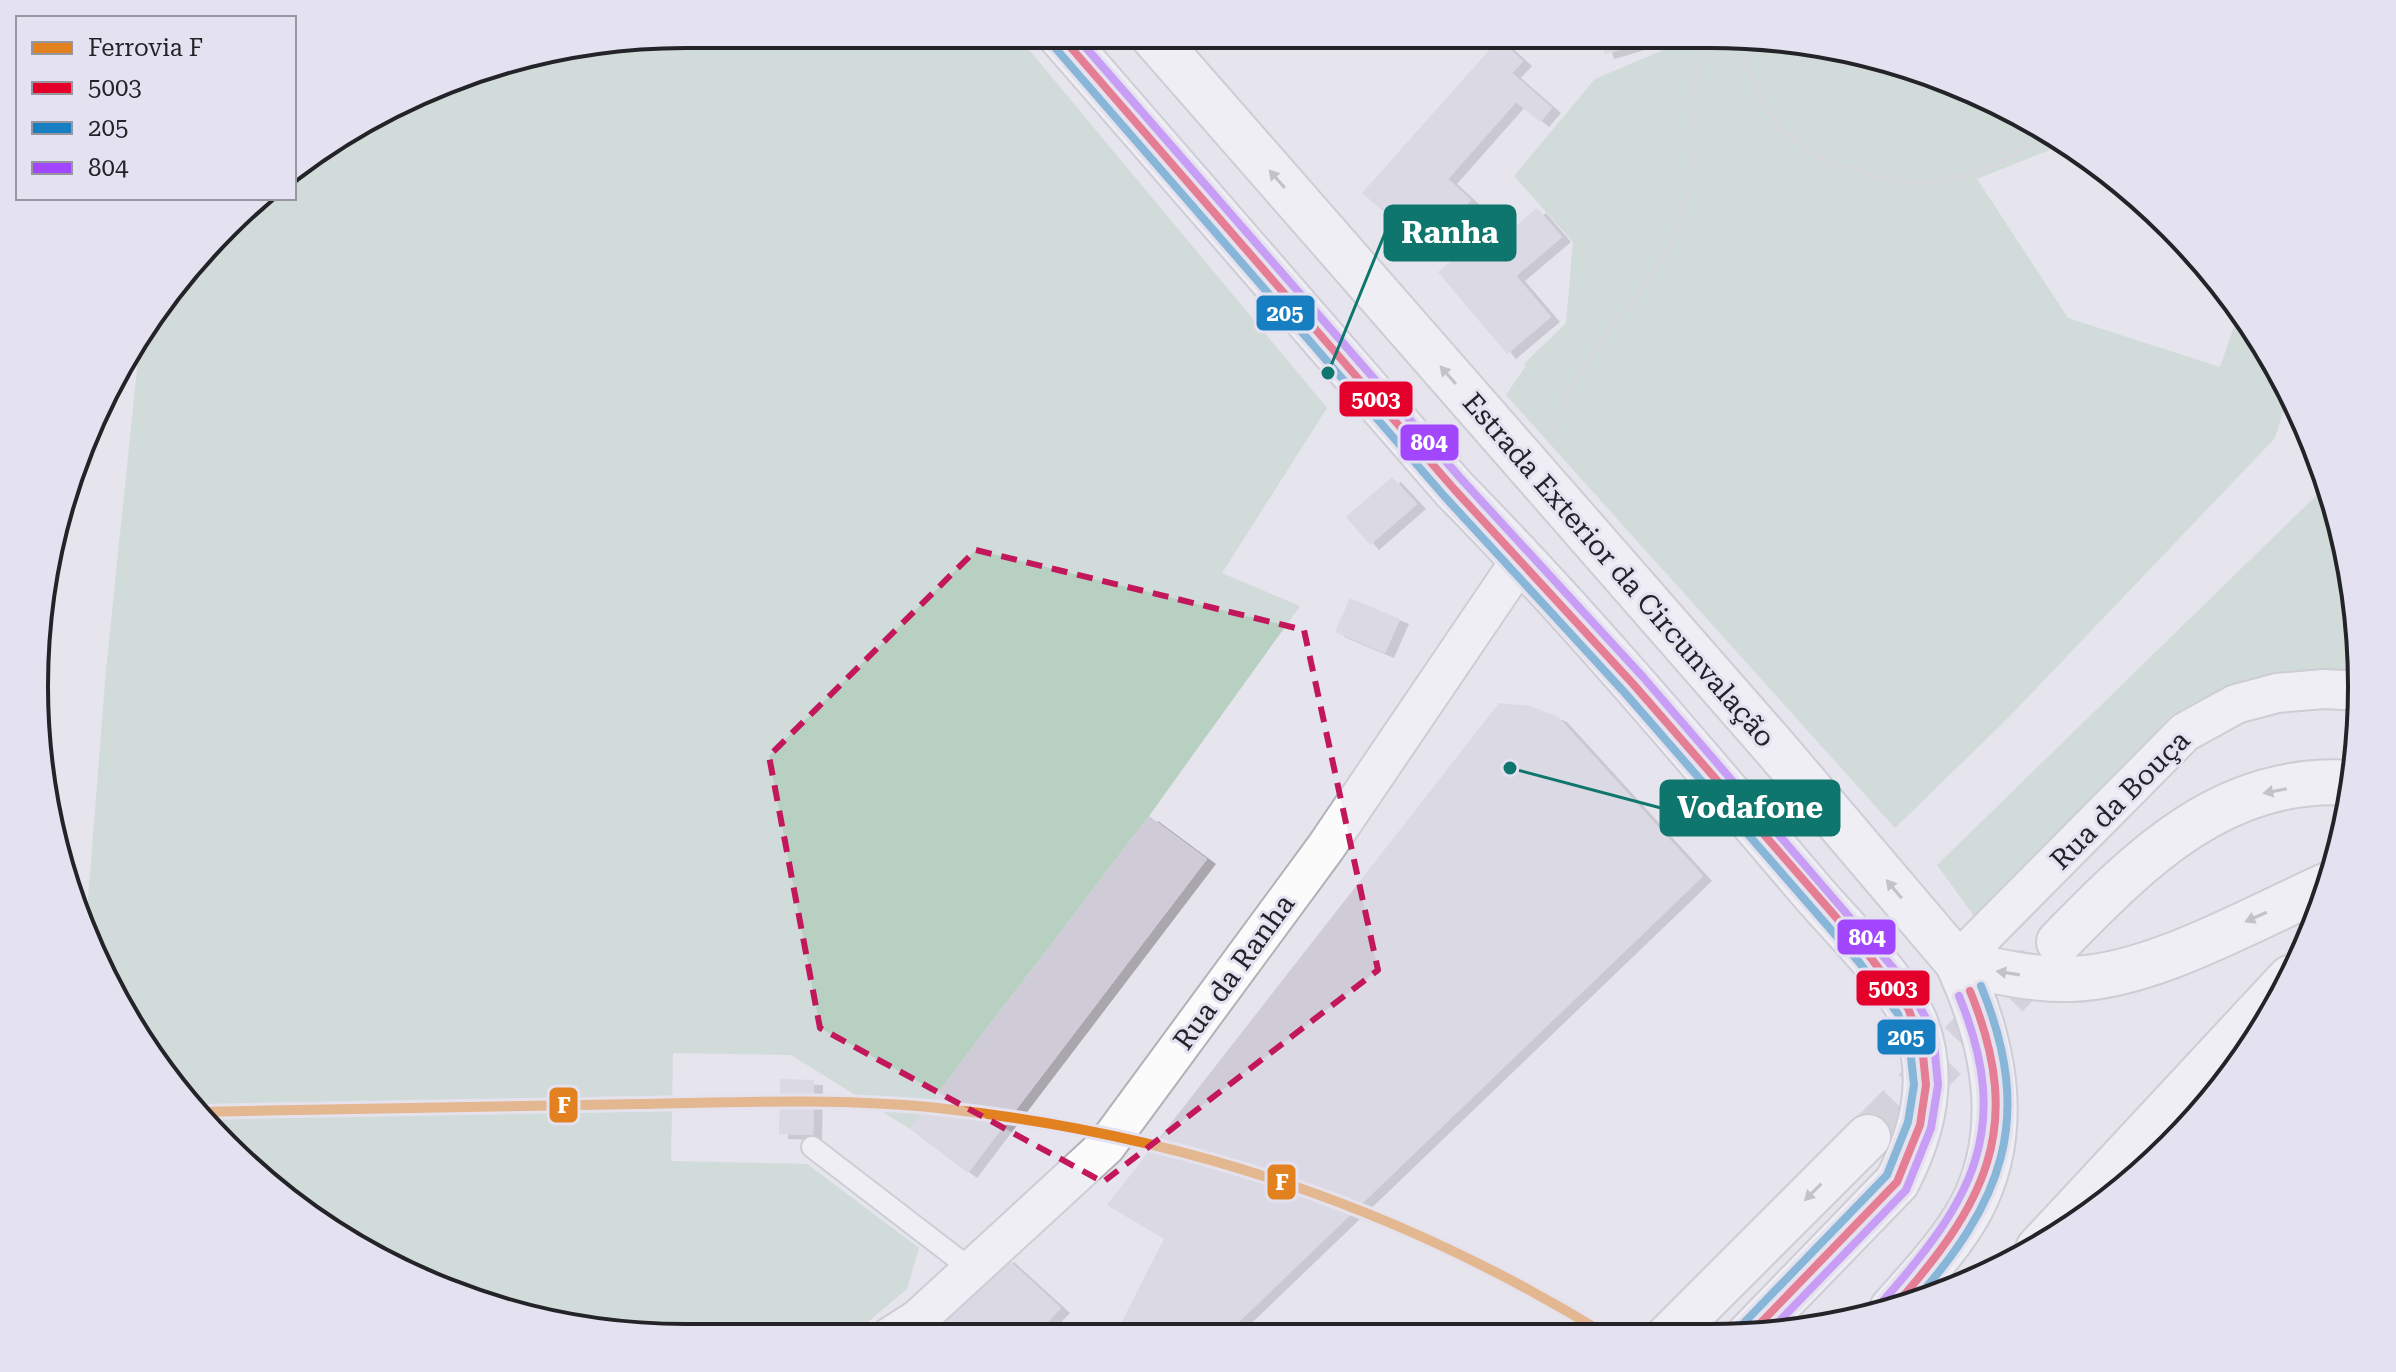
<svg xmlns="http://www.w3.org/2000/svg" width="2396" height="1372" viewBox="0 0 2396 1372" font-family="'Roboto Serif',serif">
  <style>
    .green { fill: #b8d0c1 }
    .building { fill: #cfccd8; filter: url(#shadow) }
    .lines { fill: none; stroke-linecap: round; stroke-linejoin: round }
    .primary-tunnel { stroke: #bfbdc5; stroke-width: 44; stroke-dasharray: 44 22; stroke-linecap: butt }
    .service-casing { stroke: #b2b1b7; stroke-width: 24 }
    .minor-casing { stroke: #b2b1b7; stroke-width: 42 }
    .primary-casing { stroke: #b2b1b7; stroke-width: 48 }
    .path { stroke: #c7c6c9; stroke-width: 5; stroke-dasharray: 6 4; stroke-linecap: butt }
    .service { stroke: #fbfbfc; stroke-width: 20 }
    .minor { stroke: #fbfbfc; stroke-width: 38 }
    .primary { stroke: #fbfbfc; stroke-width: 44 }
    .bus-1-casing { stroke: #e4e1f0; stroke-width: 14 }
    .bus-2-casing { stroke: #e4e1f0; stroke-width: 14 }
    .bus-3-casing { stroke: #e4e1f0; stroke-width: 14 }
    .bus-1 { stroke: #e4002b; stroke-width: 8 }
    .bus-2 { stroke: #187ec2; stroke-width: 8 }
    .bus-3 { stroke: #a347ff; stroke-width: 8 }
    .rail-1-casing { stroke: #e4e1f0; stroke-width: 16 }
    .rail-1 { stroke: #e18120; stroke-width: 10 }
    .oneway { fill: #9a9a9d }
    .marked { fill: none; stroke: #c2185b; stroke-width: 6; stroke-dasharray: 16 10; stroke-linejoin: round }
    .labels { text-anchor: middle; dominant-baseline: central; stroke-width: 6; stroke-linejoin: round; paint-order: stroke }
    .street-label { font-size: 28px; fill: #242328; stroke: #e4e1f0 }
    .rim { fill: none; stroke: #242328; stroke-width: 4 }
    .leader { fill: none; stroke: #0f766e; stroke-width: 3 }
    .callout-dot { fill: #0f766e; stroke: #e4e1f0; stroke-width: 3 }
    .callout { fill: #0f766e; stroke: #0f766e; stroke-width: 3 }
    .callout-label { font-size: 30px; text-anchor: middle; font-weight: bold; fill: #fff }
    .line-badge { stroke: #e4e1f0; stroke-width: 3 }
    .badge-label { font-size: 22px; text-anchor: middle; font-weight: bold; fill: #fff }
  </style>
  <defs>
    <filter id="shadow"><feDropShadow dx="9" dy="5" stdDeviation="0" flood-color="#0004"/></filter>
  </defs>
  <rect width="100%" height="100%" fill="#e6e4ec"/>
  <!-- green -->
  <path class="green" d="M686,34H1016L1327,408L1222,573L1300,606L1149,816L910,1129L791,1055L673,1053L671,1161L807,1164L919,1248L907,1289L850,1337H643L477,1304L324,1228L169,1083L85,938L106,670L141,331L262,198H294V166L477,68Z
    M1699,35H1753L1920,69L2069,142L1977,179L2068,318L2220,367L2240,309L2252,323L2289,393L2275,438L2007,719L1895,828L1506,395L1525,367L1528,371L1524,364L1566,323L1573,242L1514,176L1595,79Z
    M2327,485L2349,558L2361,672C2280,669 2243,674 2172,715L1974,916L1937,865Z"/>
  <!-- building -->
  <path class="building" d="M1599,35H1666L1667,36L1605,54Z
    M1499,39L1523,61L1512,73L1552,108L1540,122L1516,102L1448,179L1471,200L1427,249L1362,193Z
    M1537,208L1562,237L1516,276L1551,317L1507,354L1438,272L1490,229L1500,240Z
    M1392,477L1417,504L1370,545L1346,517Z
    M1350,598L1400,619L1385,653L1335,632Z
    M1499,703L1530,706L1558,717L1703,876L1223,1337H1114L1164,1239L1107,1205Z
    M1149,816L1207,859L968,1173L910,1129Z
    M780,1079L814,1080L813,1135L779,1134Z
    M1005,1257L1061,1308L1034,1336L1021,1325L1010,1337H932Z"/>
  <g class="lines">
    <!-- primary-tunnel -->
    <path class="primary-tunnel" d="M1868,1137L2049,953"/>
    <defs>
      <path id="service" d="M812,1147L972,1270"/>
      <path id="minor" d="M1957,962L2185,732L2236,704L2277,693L2324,689L2361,691
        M890,1337L918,1319L1106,1146L1326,847L1522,558"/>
      <path id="primary" d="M1060,35L1454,489C1578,615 1693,752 1808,887C1838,923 1901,983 1916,1025C1936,1079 1923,1132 1897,1182L1747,1337
        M1152,35L1776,749L1957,962C1993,1039 2013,1128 1971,1208C1951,1245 1919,1278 1892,1309
        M2059,942C2141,858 2224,774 2352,783
        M1957,962C1994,971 2032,980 2071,979C2152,977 2253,918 2328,885
        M2038,1249L2290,978
        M1668,1337L1868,1137"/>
    </defs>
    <!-- service casing -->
    <use href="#service" class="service-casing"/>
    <!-- minor casing -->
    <use href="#minor" class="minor-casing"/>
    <!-- primary casing -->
    <use href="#primary" class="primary-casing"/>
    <!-- path -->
    <path class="path" d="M1737,35C1747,60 1755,93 1770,115C1787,140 1811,153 1838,164C1927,200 1973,179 2052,134
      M1552,429L1574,381L1673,241L1690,188V100L1699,64L1717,35"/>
    <!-- service -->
    <use href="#service" class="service"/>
    <!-- minor -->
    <use href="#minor" class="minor"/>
    <!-- primary -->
    <use href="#primary" class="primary"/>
    <defs>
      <path id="bus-1" d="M1060,35L1454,489L1634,685L1868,954L1908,1008L1922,1045L1926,1085L1920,1125L1897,1182L1747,1337
        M1892,1309C1984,1205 2027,1130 1970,991"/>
      <path id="bus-2" d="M1051,43L1445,497L1625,693L1859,962L1898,1014L1910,1048L1914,1085L1908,1122L1887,1175L1738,1329
        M1911,1305C2002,1203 2036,1120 1981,986"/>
      <path id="bus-3" d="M1075,35L1463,481L1643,677L1907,984L1928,1022L1934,1043L1938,1085L1931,1128L1906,1190L1767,1334
        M1883,1301C1972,1200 2014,1130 1959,996"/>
    </defs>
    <!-- bus-1 casing -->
    <use href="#bus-1" class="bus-1-casing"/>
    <!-- bus-2 casing -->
    <use href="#bus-2" class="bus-2-casing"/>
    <!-- bus-3 casing -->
    <use href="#bus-3" class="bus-3-casing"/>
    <!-- bus-1 -->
    <use href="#bus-1" class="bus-1"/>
    <!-- bus-2 -->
    <use href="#bus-2" class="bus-2"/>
    <!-- bus-3 -->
    <use href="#bus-3" class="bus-3"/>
    <defs>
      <path id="rail-1" d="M200,1112C346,1108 492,1106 639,1104C738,1102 839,1098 938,1108C1182,1134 1402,1208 1610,1337"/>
    </defs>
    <!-- rail-1 casing -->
    <use href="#rail-1" class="rail-1-casing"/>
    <!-- rail-1 -->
    <use href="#rail-1" class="rail-1"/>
  </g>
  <!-- one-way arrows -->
  <defs><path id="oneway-solid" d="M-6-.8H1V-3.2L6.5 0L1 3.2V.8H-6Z" transform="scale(2)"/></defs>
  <g class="oneway">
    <use href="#oneway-solid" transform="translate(1277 179) rotate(-131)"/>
    <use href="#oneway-solid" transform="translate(1448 375) rotate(-131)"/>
    <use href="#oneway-solid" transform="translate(2275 791) rotate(169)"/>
    <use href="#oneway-solid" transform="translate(1894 889) rotate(-130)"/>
    <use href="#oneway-solid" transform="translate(2256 917) rotate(156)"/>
    <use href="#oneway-solid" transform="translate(2008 973) rotate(-171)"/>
    <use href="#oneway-solid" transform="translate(1813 1192) rotate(135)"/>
  </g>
  <!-- marked area -->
  <path d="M0 0H2396V1372H0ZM976,550L1304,630L1378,970L1103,1182L820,1028L769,756Z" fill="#e6e4ec" fill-opacity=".55" fill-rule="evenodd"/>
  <path class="marked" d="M976,550L1304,630L1378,970L1103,1182L820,1028L769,756Z"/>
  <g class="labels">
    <!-- street labels -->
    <g class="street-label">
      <text transform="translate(1619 570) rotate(49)">Estrada Exterior da Circunvalação</text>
      <text transform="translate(2120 800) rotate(-45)">Rua da Bouça</text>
      <text transform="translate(1234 972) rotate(-54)">Rua da Ranha</text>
    </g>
  </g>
  <!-- crop -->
  <path d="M0 0H2396V1372H0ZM686 48H1710A638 638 0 0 1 2348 686V686A638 638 0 0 1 1710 1324H686A638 638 0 0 1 48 686V686A638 638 0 0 1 686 48Z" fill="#e4e1f0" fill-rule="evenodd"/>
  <path class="rim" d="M686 48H1710A638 638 0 0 1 2348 686V686A638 638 0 0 1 1710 1324H686A638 638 0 0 1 48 686V686A638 638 0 0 1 686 48Z"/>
  <!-- callouts -->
  <path class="leader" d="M1328 373L1385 233M1510 768L1661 808"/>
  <g class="callout-dot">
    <circle cx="1328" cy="373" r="8"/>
    <circle cx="1510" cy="768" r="8"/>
  </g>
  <g class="callout">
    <rect x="1385" y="206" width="130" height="54" rx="8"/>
    <rect x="1661" y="781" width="178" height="54" rx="8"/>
  </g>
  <g class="callout-label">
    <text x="1450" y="243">Ranha</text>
    <text x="1750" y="818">Vodafone</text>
  </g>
  <g class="line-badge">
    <rect x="1255" y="294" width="61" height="38" rx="8" fill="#187ec2"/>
    <rect x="1338" y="380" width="76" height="38" rx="8" fill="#e4002b"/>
    <rect x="1399" y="423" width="61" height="39" rx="8" fill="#a347ff"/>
    <rect x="1836" y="918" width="61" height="38" rx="8" fill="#a347ff"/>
    <rect x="1855" y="969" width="76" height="38" rx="8" fill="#e4002b"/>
    <rect x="1876" y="1018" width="61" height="38" rx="8" fill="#187ec2"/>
    <rect x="548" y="1086" width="31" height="38" rx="8" fill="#e18120"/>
    <rect x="1266" y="1163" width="31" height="38" rx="8" fill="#e18120"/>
  </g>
  <g class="badge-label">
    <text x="1285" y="321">205</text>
    <text x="1376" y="407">5003</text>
    <text x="1429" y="450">804</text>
    <text x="1867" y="945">804</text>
    <text x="1893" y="996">5003</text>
    <text x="1906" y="1045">205</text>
    <text x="564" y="1113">F</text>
    <text x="1282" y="1190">F</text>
  </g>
  <!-- legend -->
  <rect x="16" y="16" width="280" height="184" fill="#e4e1f0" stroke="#9795a0" stroke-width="2"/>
  <rect x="32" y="42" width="40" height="12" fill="#e18120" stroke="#9795a0" stroke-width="2"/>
  <text x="88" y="56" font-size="24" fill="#242328">Ferrovia F</text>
  <rect x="32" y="82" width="40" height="12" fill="#e4002b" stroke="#9795a0" stroke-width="2"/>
  <text x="88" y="96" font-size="24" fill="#242328">5003</text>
  <rect x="32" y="122" width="40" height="12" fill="#187ec2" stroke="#9795a0" stroke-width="2"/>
  <text x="88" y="136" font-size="24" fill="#242328">205</text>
  <rect x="32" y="162" width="40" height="12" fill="#a347ff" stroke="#9795a0" stroke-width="2"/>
  <text x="88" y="176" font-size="24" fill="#242328">804</text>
</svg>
